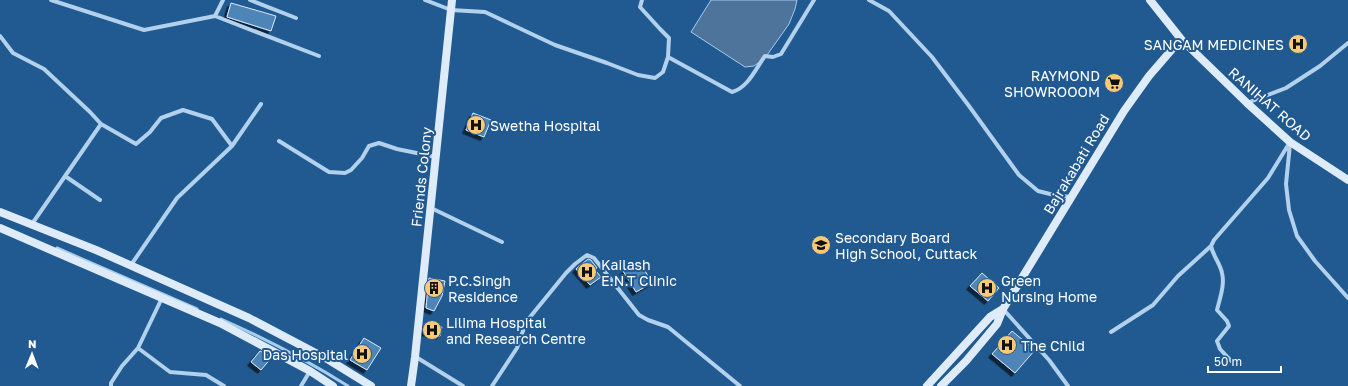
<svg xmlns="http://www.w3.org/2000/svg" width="1348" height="386" viewBox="0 0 1348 386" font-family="'Golos Text',sans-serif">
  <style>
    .water { fill: #4e749c; stroke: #a6ccee }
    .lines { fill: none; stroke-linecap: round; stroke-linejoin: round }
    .stream { stroke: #a6ccee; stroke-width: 3 }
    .building { fill: #4e85b9; stroke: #d8e9f9; filter: url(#shadow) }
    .street { stroke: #b2d1ed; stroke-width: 4 }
    .secondary { stroke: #deecfa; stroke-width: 8 }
    .labels { text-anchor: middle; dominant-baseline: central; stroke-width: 4; stroke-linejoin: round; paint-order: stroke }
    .poi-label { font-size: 14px; fill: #fff; stroke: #215991; text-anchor: start }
    .street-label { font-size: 14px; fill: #fff; stroke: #215991 }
  </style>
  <defs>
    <filter id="shadow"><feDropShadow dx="-3.5" dy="3.5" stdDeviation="0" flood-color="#0009"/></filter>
  </defs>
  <rect width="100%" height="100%" fill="#215991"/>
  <!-- water -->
  <path class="water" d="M711,0H797L795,9L789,24L765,58L754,66L745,67L691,32Z"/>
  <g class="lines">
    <!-- stream -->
    <path class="stream" d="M57,248L197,309
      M221,319C264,338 308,361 348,386"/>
  </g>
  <!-- building -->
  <path class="building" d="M231,3L276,16L271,31L227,17Z
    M473,113L491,120L484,137L466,130Z
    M588,259L591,260L597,268L595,270L601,277L590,285L576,269Z
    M640,262L652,283L636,292L623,271Z
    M982,273L999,288L988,301L970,286Z
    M429,278L445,281L442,296L434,311L426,308Z
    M426,323L442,327L440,336L424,332Z
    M1012,331L1035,350L1015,373L992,354Z
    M364,338L381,348L367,370L350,360Z
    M260,351L272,357L261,370L251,362Z"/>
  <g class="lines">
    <!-- street -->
    <path class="street" d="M51,0L144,30L215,16L319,56
      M250,0L296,18
      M425,0L451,10L485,12L555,45L607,63L638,75L655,78L663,72L668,57L669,38L660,29L640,7L642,0
      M869,0L889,11L932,57L969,106L1019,175L1038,191L1050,194L1070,197
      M215,16L223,0
      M0,36L13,53L44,69L90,112L101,124L32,224
      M668,57L732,92C748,88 756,68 765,56L773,57L781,54L814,0
      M1247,103L1286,88L1320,66L1348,43
      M101,124L136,144L150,132L161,118L183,110L212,119L232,146L261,104
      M279,141L329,172L345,173L351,170L362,158L369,146L379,143L397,149L436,157
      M1290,144L1286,184L1289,210L1297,236L1315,261L1348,298
      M65,176L100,200
      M431,208L502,242
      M131,265L177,198L232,146
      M1003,309L1049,360L1068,386
      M1111,332L1153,305L1178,276L1211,246
      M138,348L170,372L206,375L224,386
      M416,357L463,386
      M1234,364L1220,349L1217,341L1229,326L1227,321L1217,310C1220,298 1225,284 1222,273C1220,263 1213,256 1211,246L1214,240L1268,178L1290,142
      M111,386V383L122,366L138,348L162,298
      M301,386L310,371
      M492,386L517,348L526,322L566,273L575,264L587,255L594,258L639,315L648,320L668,327L740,386"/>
    <!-- secondary -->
    <path class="secondary" d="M1150,0L1181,39L1247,103L1290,142L1348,180
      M0,212L96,250L249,318L329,360L371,386
      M0,228L220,323L310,371L333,386
      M411,386L415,357L452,0
      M927,386L990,317L1003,309
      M941,386L966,361L997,324L1003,309L1124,111L1149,76L1181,39"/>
  </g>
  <!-- icons -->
  <defs>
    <symbol id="hospital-disc" viewBox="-11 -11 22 22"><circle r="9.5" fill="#f9ca73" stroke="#215991"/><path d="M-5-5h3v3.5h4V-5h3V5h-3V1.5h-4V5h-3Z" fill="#111"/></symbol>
    <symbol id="supermarket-disc" viewBox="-11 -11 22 22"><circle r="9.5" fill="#f9ca73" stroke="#215991"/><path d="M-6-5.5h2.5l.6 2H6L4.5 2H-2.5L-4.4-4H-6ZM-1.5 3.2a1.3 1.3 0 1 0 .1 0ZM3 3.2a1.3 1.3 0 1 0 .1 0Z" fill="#111"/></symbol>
    <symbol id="school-disc" viewBox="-11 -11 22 22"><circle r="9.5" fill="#f9ca73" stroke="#215991"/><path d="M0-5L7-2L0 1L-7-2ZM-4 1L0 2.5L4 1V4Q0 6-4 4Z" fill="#111"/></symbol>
    <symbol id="building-disc" viewBox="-11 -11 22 22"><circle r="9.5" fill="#f9ca73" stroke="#215991"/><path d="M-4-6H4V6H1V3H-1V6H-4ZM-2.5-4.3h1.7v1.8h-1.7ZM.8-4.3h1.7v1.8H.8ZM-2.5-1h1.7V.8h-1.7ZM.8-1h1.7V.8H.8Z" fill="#111"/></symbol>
  </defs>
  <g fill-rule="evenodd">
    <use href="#hospital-disc" x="1287" y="33" width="22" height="22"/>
    <use href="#supermarket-disc" x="1103" y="72" width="22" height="22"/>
    <use href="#hospital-disc" x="465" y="114" width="22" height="22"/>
    <use href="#school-disc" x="810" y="234" width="22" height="22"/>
    <use href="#hospital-disc" x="576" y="261" width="22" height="22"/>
    <use href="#building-disc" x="423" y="277" width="22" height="22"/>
    <use href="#hospital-disc" x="976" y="277" width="22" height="22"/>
    <use href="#hospital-disc" x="421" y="319" width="22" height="22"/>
    <use href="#hospital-disc" x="996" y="334" width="22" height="22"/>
    <use href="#hospital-disc" x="351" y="343" width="22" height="22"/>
  </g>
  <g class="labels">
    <!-- poi labels -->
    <g class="poi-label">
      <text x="1284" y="44" text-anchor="end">SANGAM MEDICINES</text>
      <text x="1100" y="75" text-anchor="end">RAYMOND<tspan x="1100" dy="16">SHOWROOOM</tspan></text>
      <text x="490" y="125">Swetha Hospital</text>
      <text x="835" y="237">Secondary Board<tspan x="835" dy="16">High School, Cuttack</tspan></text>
      <text x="601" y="264">Kailash<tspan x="601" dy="16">E.N.T Clinic</tspan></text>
      <text x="448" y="280">P.C.Singh<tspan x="448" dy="16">Residence</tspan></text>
      <text x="1001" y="280">Green<tspan x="1001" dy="16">Nursing Home</tspan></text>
      <text x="446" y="322">Lilima Hospital<tspan x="446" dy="16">and Research Centre</tspan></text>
      <text x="1021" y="345">The Child</text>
      <text x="348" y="354" text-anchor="end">Das Hospital</text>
    </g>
    <!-- street labels -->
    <g class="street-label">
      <text transform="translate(1270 104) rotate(41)">RANIHAT ROAD</text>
      <text transform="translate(1076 164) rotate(-59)">Bajrakabati Road</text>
      <text transform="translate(421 177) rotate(-84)">Friends Colony</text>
    </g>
  </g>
  <!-- north arrow -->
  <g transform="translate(32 354) rotate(1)" stroke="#215991" stroke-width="3" paint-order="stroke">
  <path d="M0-3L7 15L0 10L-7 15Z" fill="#ffffff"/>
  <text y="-6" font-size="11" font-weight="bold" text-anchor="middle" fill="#ffffff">N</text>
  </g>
  <!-- scale -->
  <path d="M1208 366v6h73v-6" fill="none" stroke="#ffffff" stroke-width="2"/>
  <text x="1214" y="366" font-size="12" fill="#ffffff" stroke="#215991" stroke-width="3" paint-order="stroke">50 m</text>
</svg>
